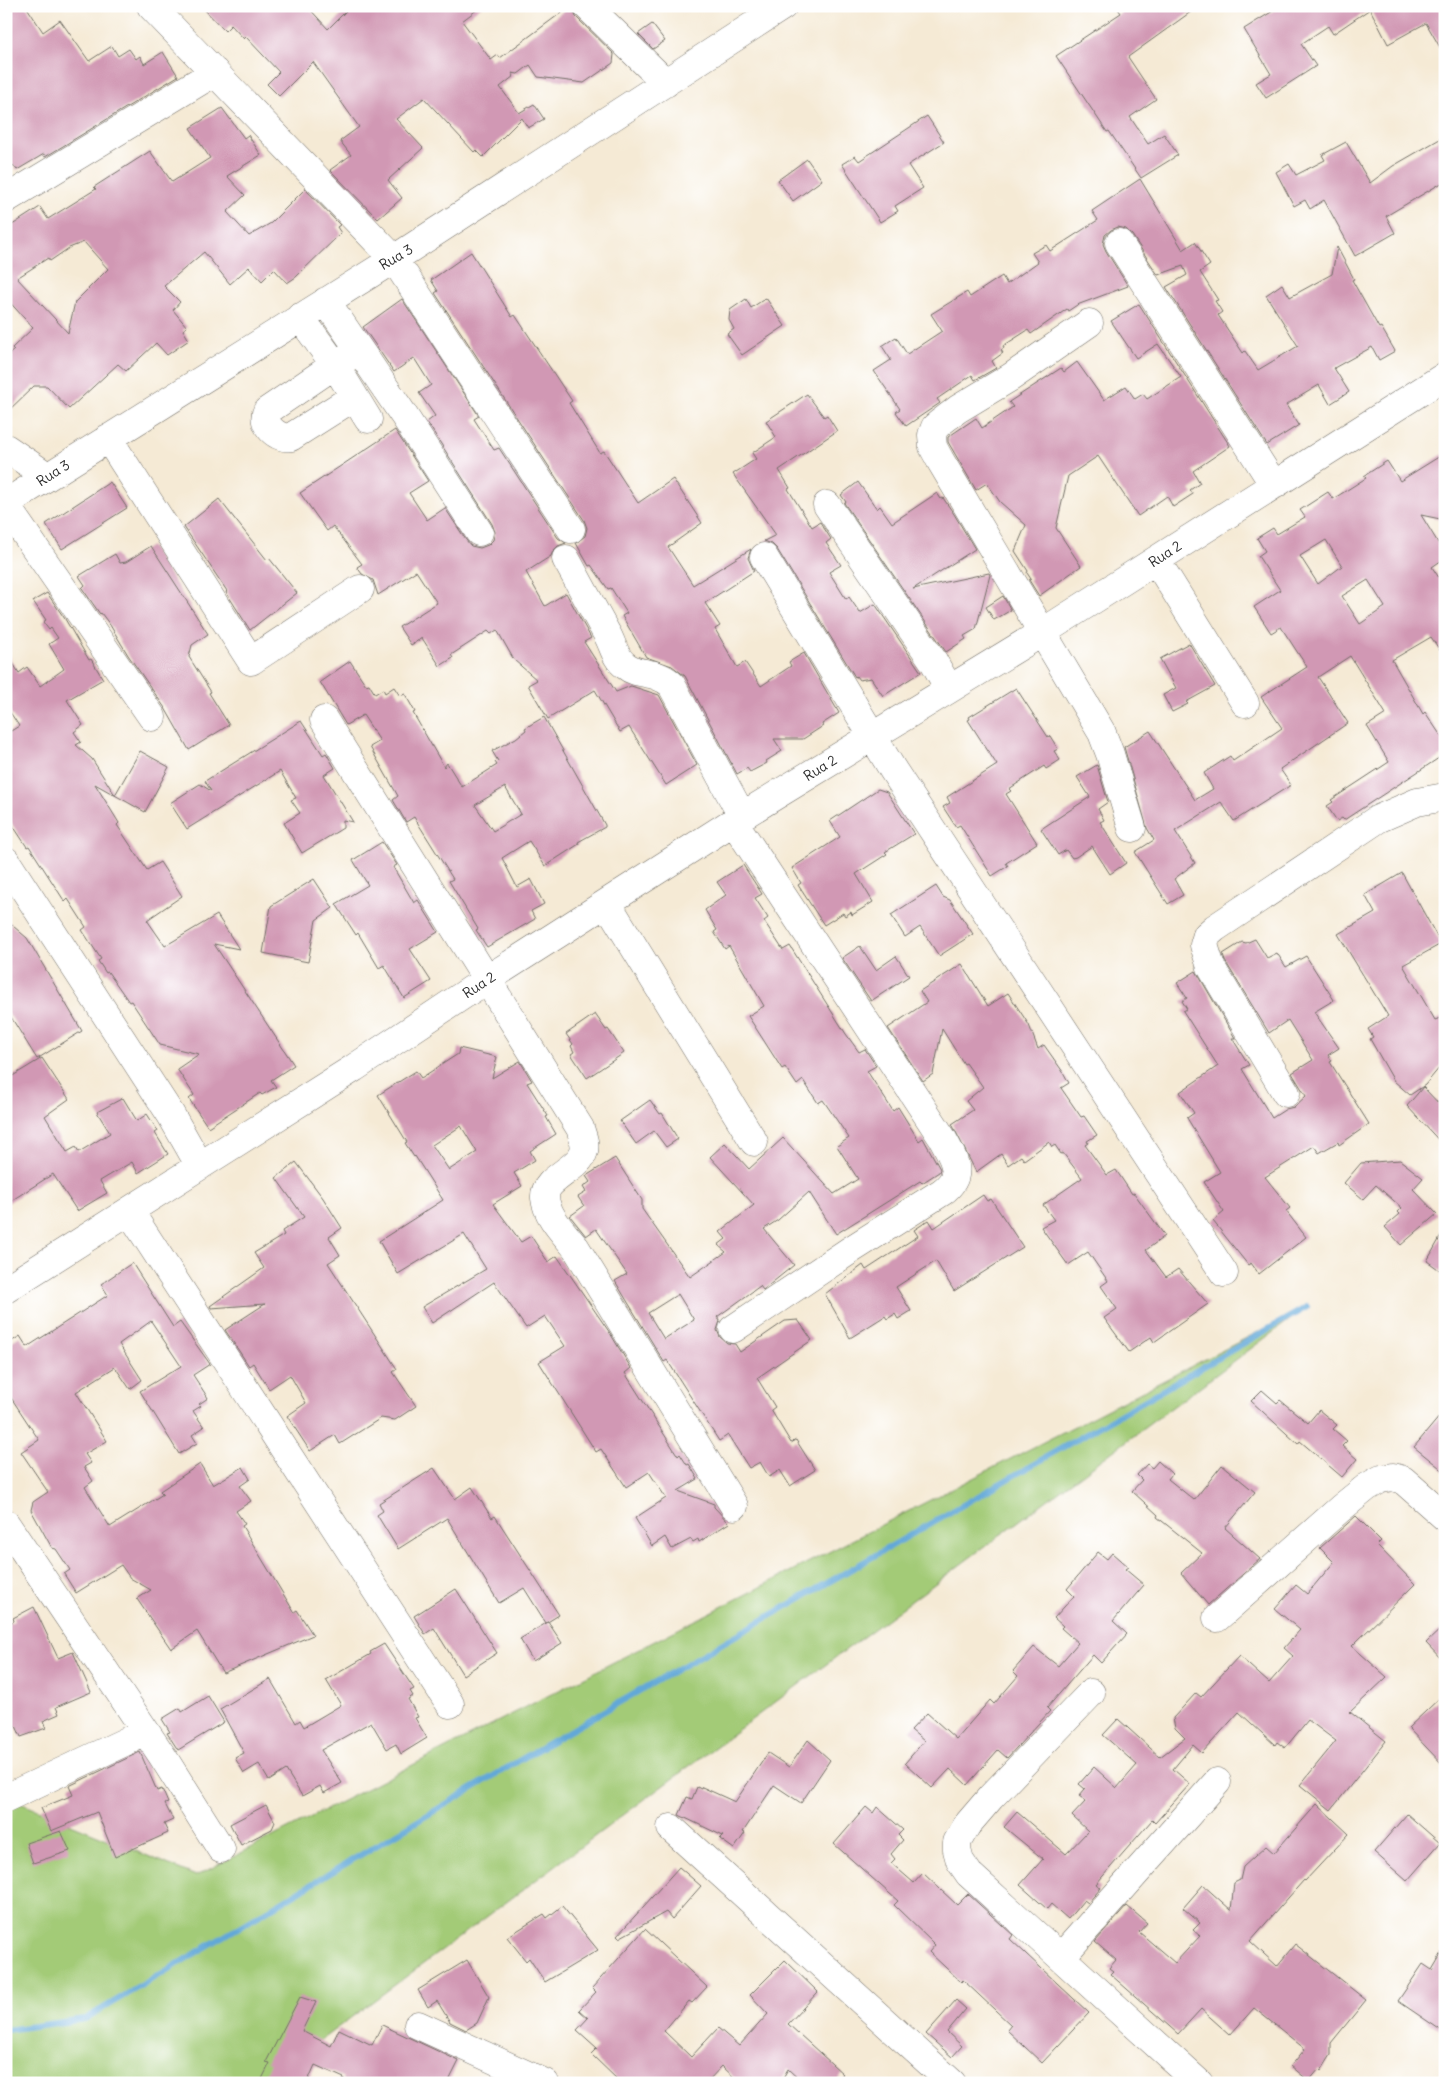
<svg xmlns="http://www.w3.org/2000/svg" width="1451" height="2089" viewBox="0 0 1451 2089" font-family="Delius,sans-serif">
  <style>
    .green { fill: #a3cb77; stroke: #677b51 }
    .lines { fill: none; stroke-linecap: round; stroke-linejoin: round }
    .stream { stroke: #62a8d8; stroke-width: 6 }
    .building { fill: #d198b4; fill-rule: evenodd }
    .minor-casing { stroke: #726e66; stroke-width: 29 }
    .minor { stroke: #fff; stroke-width: 28 }
    .labels { text-anchor: middle; dominant-baseline: central; stroke-width: 5; stroke-linejoin: round; paint-order: stroke }
    .street-label { font-size: 14px; fill: #2b2b2b; stroke: #fff }
  </style>
  <rect width="100%" height="100%" fill="#fff"/>
  <filter id="ink" filterUnits="userSpaceOnUse"><feTurbulence type="fractalNoise" baseFrequency=".02" numOctaves="2"/><feDisplacementMap in="SourceGraphic" scale="10" xChannelSelector="R" yChannelSelector="G"/><feConvolveMatrix kernelMatrix="1 2 1 2 8 2 1 2 1" color-interpolation-filters="sRGB"/></filter>
  <filter id="wash" filterUnits="userSpaceOnUse"><feTurbulence type="fractalNoise" baseFrequency=".0096" numOctaves="4" result="noise"/><feDisplacementMap in="SourceGraphic" scale="20" xChannelSelector="R" yChannelSelector="G"/><feGaussianBlur stdDeviation="1.12" result="paint"/><feColorMatrix in="noise" values="0 0 0 0 0 0 0 0 0 0 0 0 0 0 0 0 0 1.4 0 .05"/><feComposite in="paint" operator="in"/></filter>
  <g filter="url(#wash)">
    <rect width="100%" height="100%" fill="#f5ead5"/>
    <!-- green -->
    <path class="green" d="M1307,1307L263,2083H6V1797L196,1876Z"/>
    <g class="lines">
      <!-- stream -->
      <path class="stream" d="M6,2030L85,2019L547,1744L1307,1307"/>
    </g>
    <g id="blocks">
      <!-- building -->
      <path class="building" d="M6,6H26L43,32L60,20L89,61L112,46L118,56L129,49L136,59L140,56L144,64L163,52L178,76L45,157L44,154L17,170L13,165L6,169Z
        M201,6H307L328,29L351,6H482L462,21L491,60L498,55L500,58L569,7H572L576,17L614,54L613,63L584,83L538,77L530,65L518,74L512,73L514,76L500,87L519,113L534,104L544,119L528,128L522,118L483,157L476,150L474,152L424,98L396,119L423,148L388,180L402,198L378,219L330,170L351,155L340,141L359,127L313,62L279,96L267,84L279,72L246,37L244,39L231,25L225,31Z
        M1116,6H1199L1128,57L1156,99L1130,117L1148,144L1164,134L1178,155L1141,178L1109,131L1107,132L1056,56L1121,13Z
        M1281,6H1445V56L1426,23L1388,44L1370,9L1333,34L1328,26L1301,44L1316,66L1266,98L1256,83L1271,74L1244,29Z
        M652,24L665,41L653,49L638,34Z
        M222,108L244,138L248,135L261,155L227,176L245,195L227,212L249,236L271,223L305,189L340,225L337,227L341,233L296,277L287,283L274,269L262,281L249,267L230,284L204,252L164,286L180,302L173,310L187,327L183,330L189,340L167,355L156,343L126,371L118,364L69,409L47,386H34L6,413V357L14,350L12,348L33,328L6,298V229L40,207L48,219L96,189L94,187L150,151L172,182L210,158L190,128ZM84,242L108,269L75,302L68,333L17,278L48,258L50,261L69,248Z
        M927,116L944,142L908,165L923,188L895,206L898,211L880,222L842,164L855,156L859,161Z
        M1445,136V181L1386,216L1395,233L1355,256L1324,200L1310,209L1305,200L1294,206L1276,172L1289,164L1296,175L1325,160L1322,155L1346,142L1370,183L1393,166Z
        M807,159L822,180L793,201L778,180Z
        M1140,179L1183,250L1195,242L1210,265L1200,272L1218,300L1215,301L1222,312L1218,315L1243,353L1245,351L1258,370L1298,346L1266,295L1282,284L1290,297L1332,274L1337,247L1354,279L1352,280L1379,328L1381,327L1395,351L1379,360L1372,347L1334,368L1349,392L1330,404L1319,385L1286,405L1299,425L1267,445L1166,287L1187,275L1183,266L1158,275L1132,235L1126,229L1118,227L1111,230L1105,235L1103,244L1106,251L1128,286L1077,305L1068,311L1067,309L1031,334L1028,330L1003,346L1004,348L1001,350L1003,353L992,361L996,368L975,380L972,375L937,399L940,403L906,426L896,412L900,409L874,371L891,360L882,346L896,337L907,354L942,331L931,314L967,292L970,297L1002,276L1007,284L1038,262L1032,253L1046,245L1050,251L1098,220L1092,211Z
        M471,252L512,317L515,315L572,401L569,403L600,453L604,451L638,503L673,479L702,523L668,547L693,585L751,549L748,558L754,571L705,603L720,626L715,629L737,667L745,662L761,686L791,666L789,662L804,653L839,713L822,724L823,726L803,739H774L782,751L766,761L767,763L750,772L747,768L737,774L685,676L672,666L646,657L622,616L627,613L611,588L608,589L591,565L589,566L576,543L585,536L587,528L584,520L435,293L438,291L431,280Z
        M766,298L785,326L742,355L727,334L734,329L729,320L730,310L746,299L751,308Z
        M402,299L479,416L474,419L494,450L499,448L558,538L566,543L558,546L553,551L551,556L526,572L545,606L566,593L591,638L584,642L616,692L631,686L659,695L697,765L666,785L629,727L620,732L595,690L548,719L528,685L537,680L514,660L497,630L491,634L488,631L451,655L453,658L440,666L422,638L411,645L399,627L437,603L416,571L378,595L373,580L362,574L357,567L362,564L333,526L327,531L300,493L395,430L428,481L409,493L427,520L445,508L466,540L471,546L480,548L488,545L493,540L495,532L492,524L427,422L435,416L419,393L431,385L414,358L394,372L363,327Z
        M1139,304L1230,446L1193,471L1200,483L1190,490L1193,494L1173,507L1167,496L1138,516L1098,456L1068,476L1056,528L1081,566L1039,596L1029,580L1031,579L1027,573L1028,571L1015,551L1026,525L1000,502L987,483L976,490L948,442V437L976,418L982,428L1013,407L1009,402L1061,368L1064,372L1077,362L1104,400L1126,386L1135,399L1143,394L1147,399L1181,377L1158,344L1136,358L1111,321Z
        M807,394L824,417L827,415L837,431L779,470L790,488L788,489L812,527L820,522L831,539L826,543L841,565L829,572L846,599L849,597L860,613L875,604L921,672L883,696L871,678L859,680L856,676L855,677L777,549L772,544L764,541L776,535L733,474L756,459L752,453L776,437L766,421Z
        M1445,453V520L1421,515L1445,554V558L1432,567L1445,587V658L1431,637L1392,660L1423,714L1425,712L1445,742V754L1344,820L1342,818L1337,821L1327,806L1333,802L1331,800L1389,762L1367,726L1386,714L1350,656L1318,677L1348,723L1280,769L1291,785L1234,821L1221,802L1175,831L1195,863L1174,879L1183,895L1168,904L1135,852L1154,840L1147,828L1124,747L1150,731L1195,800L1213,789L1204,773L1230,756L1233,761L1282,728L1261,697L1307,667L1281,627L1271,633L1254,607L1280,590L1258,556L1265,551L1257,538L1273,528L1277,534L1305,517L1300,510L1328,492L1333,499L1366,478L1364,476L1387,461L1400,481ZM1326,540L1342,566L1318,584L1300,556ZM1368,580L1385,607L1360,624L1342,596Z
        M110,482L127,508L62,549L46,524Z
        M858,482L877,509L880,506L892,523L937,493L941,499L943,498L954,514L975,549L913,589L989,573L990,575L976,629L964,636L966,639L946,652L844,503L846,502L841,495Z
        M219,499L267,560L269,558L297,593L250,630L226,592L227,591L184,527Z
        M151,546L208,634L192,645L189,657L211,692L209,693L229,725L189,750L165,708L128,655L110,625L101,613L100,614L82,588L85,585L79,576L115,554L120,563L126,562Z
        M47,593L65,619L89,660L91,659L103,679L67,700L83,725L74,732L81,742L76,745L92,759L115,795L140,751L169,767L145,812L95,784L119,823L117,825L147,870L160,862L182,896L147,920L165,946L217,915L239,949L214,944L294,1065L271,1080L276,1087L262,1095L260,1093L208,1127L189,1099L194,1095L177,1069L199,1054L160,1045L131,1001L129,1002L108,972L106,973L98,961L101,959L82,930L86,927L68,899L65,902L29,846L27,847L6,815V734L19,726L6,706V652L19,673L27,667L40,686L64,669L49,644L58,638L51,628L49,630L43,622L46,620L33,601Z
        M1003,596L1011,610L994,620L986,607Z
        M1189,643L1215,686L1186,702L1188,704L1172,712L1163,695L1176,688L1160,659Z
        M350,661L366,685L369,684L375,694L383,689L385,693L394,687L400,696L405,694L415,712L413,713L444,767L447,763L462,787L497,765L495,762L498,761L492,751L516,738L526,730L525,728L544,717L605,825V827L578,842L579,844L545,866L529,841L502,858L517,887L531,879L544,904L531,911L535,919L487,947L476,930L478,929L449,881L453,879L414,817L406,822L393,800L398,796L370,747L380,741L363,715L346,725L320,682ZM505,787L521,814L493,831L475,805Z
        M1016,688L1048,737L1050,736L1058,749L1054,751L1060,760L1046,769L1044,766L1009,789L1011,791L1006,794L1037,843L1006,863L1008,866L992,876L960,825L956,827L943,807L950,803L947,797L997,765L968,720L970,719L969,717Z
        M301,721L323,755L326,753L335,768L324,775L353,822L343,820V828L302,853L284,823L300,813L291,800L296,798L280,771L187,829L170,803L200,784L211,791L205,781Z
        M1097,765L1108,802L1098,809L1104,820L1100,822L1126,863L1110,874L1092,846L1076,857L1072,858L1066,850L1058,855L1041,829L1090,797L1077,777Z
        M878,789L887,792L914,834L885,852L887,854L856,874L873,902L852,915L851,912L845,916L843,913L824,925L798,885L801,883L792,868L840,837L830,821Z
        M382,842L397,865L393,867L414,903L418,900L438,932L410,949L431,981L404,998L384,965L379,968L358,933L356,935L336,904L368,885L353,860Z
        M743,865L762,894L755,898L768,918L764,921L783,950L790,946L846,1034L859,1052L865,1049L876,1066L867,1071L893,1111L898,1107L919,1141L923,1138L940,1169L939,1172L922,1183L920,1181L836,1234L809,1192L778,1220L764,1229L794,1265L763,1290L760,1286L717,1317L720,1321L717,1330L720,1337L727,1343L735,1344L740,1352L785,1321L798,1320L812,1340L757,1378L775,1407L771,1410L791,1443L796,1440L815,1470L790,1486L780,1470L769,1477L760,1462L749,1468L728,1435L719,1441L667,1360L664,1362L615,1281L627,1274L596,1229L586,1236L570,1216L584,1206L578,1197L586,1192L583,1187L590,1182L586,1176L615,1158L642,1200V1209L690,1277L726,1252L718,1245L726,1239L720,1232L754,1205L710,1157L725,1143L749,1169L783,1138L834,1194L858,1179L837,1146L849,1138L823,1100L818,1103L803,1080L797,1085L785,1067L782,1069L748,1016L764,1006L729,946L725,949L714,932L717,930L705,910L726,895L717,882ZM678,1294L694,1320L664,1339L648,1313Z
        M1402,873L1441,944L1403,965L1435,1020L1445,1016V1061L1425,1085L1410,1095L1394,1081L1370,1039L1373,1037L1368,1029L1388,1016L1338,934L1375,913L1365,895Z
        M314,879L333,908L316,920L308,962L263,953L271,906Z
        M936,886L943,897L950,900L973,934L939,956L920,927L905,937L891,915Z
        M6,920L27,938L82,1031L37,1059L6,1009Z
        M1255,939L1267,958L1277,953L1286,967L1306,956L1334,1000L1314,1012L1339,1048L1328,1055L1332,1061L1330,1062L1369,1124L1339,1145L1338,1142L1319,1153L1314,1146L1265,1177L1290,1208L1286,1211L1306,1237L1259,1274L1251,1263L1248,1265L1213,1221L1224,1212L1204,1182L1220,1172L1187,1118L1194,1113L1180,1092L1218,1066L1183,1011L1187,1009L1182,1001L1187,998L1177,983L1196,971L1235,1038H1232L1249,1065L1242,1069L1272,1118L1286,1109L1294,1107L1306,1096L1292,1073L1313,1060L1288,1020L1269,1033L1225,961L1223,954L1242,942L1246,943Z
        M860,946L876,970L896,956L909,976L871,1001L842,958Z
        M962,964L988,1006L1008,993L1029,1025L1038,1049L1044,1045L1063,1072L1069,1083L1061,1088L1081,1117L1084,1116L1097,1135L1087,1141L1088,1143L1085,1145L1107,1175L1116,1170L1132,1194L1134,1193L1165,1236L1146,1250L1166,1277L1178,1269L1208,1304L1154,1342L1151,1337L1129,1352L1104,1318L1117,1309L1101,1286L1108,1281L1088,1252L1068,1265L1041,1227L1054,1220L1043,1205L1082,1178L1063,1153L1061,1154L1055,1145L1052,1147L1049,1142L1024,1160L1021,1156L1008,1165L1001,1154L976,1172L952,1124L973,1110L966,1101L983,1087L966,1063L964,1064L942,1029L933,1074L923,1081L888,1028L927,1002L920,991Z
        M595,1014L606,1030L608,1029L624,1053L587,1078L571,1054L574,1052L571,1046L573,1044L566,1034Z
        M459,1048L497,1057L492,1078L520,1061L532,1081L527,1083L548,1116L546,1117L556,1134L530,1151L535,1160L514,1173L522,1186L493,1204L521,1242L531,1236L548,1262L557,1256L610,1333L631,1368L625,1373L678,1456L680,1454L687,1465L689,1464L698,1479L678,1491L714,1504V1507L729,1523L699,1542L698,1539L693,1542L691,1539L672,1549L665,1537L652,1546L635,1518L666,1498L649,1472L626,1487L601,1449L596,1452L539,1362L565,1346L545,1316L526,1328L494,1282L432,1323L422,1307L486,1269L464,1234L398,1274L379,1241L443,1200L415,1156L414,1157L405,1143L407,1142L378,1095L416,1071L421,1078L458,1054ZM461,1126L477,1152L449,1170L432,1145Z
        M42,1058L69,1099L45,1116L67,1152L76,1147L79,1152L110,1133L97,1112L123,1098L137,1121L147,1114L158,1131L155,1133L168,1154L138,1173L132,1162L100,1181L107,1193L77,1211L53,1174L6,1204V1080Z
        M1423,1087L1445,1110V1147L1407,1106Z
        M650,1100L660,1114L662,1113L678,1139L666,1147L654,1131L636,1144L620,1121Z
        M1400,1160L1423,1178L1413,1189L1437,1214L1401,1245L1385,1227L1400,1214L1398,1212L1402,1208L1376,1185L1363,1199L1344,1183L1361,1163Z
        M296,1162L323,1198L342,1228L329,1237L340,1255L328,1263L397,1369L393,1372L416,1406L395,1420L381,1418L340,1444L335,1435L310,1451L287,1416L306,1403L290,1375L269,1389L253,1363L249,1366L225,1330L265,1304L211,1308L210,1306L264,1268L254,1253L284,1235L282,1231L304,1217L276,1178Z
        M983,1195L987,1201L991,1199L1023,1247L954,1291L936,1261L896,1287L911,1311L898,1319L895,1314L887,1319L885,1316L850,1338L825,1294L863,1265L866,1270L918,1236L914,1230L929,1220L934,1228Z
        M1445,1229V1274L1427,1261Z
        M132,1263L173,1327L180,1322L210,1364L193,1375L208,1398L199,1404L201,1406L193,1411L204,1427L192,1435L197,1443L179,1454L140,1391L181,1366L151,1321L119,1344L142,1380L130,1389L115,1367L76,1392L107,1441L85,1454L91,1463L84,1467L93,1481L85,1487L110,1527L163,1494L160,1491L200,1464L213,1485L243,1467L250,1479L240,1486L251,1501L236,1511L245,1524L242,1526L294,1612L297,1610L313,1635L223,1673L197,1631L171,1649L137,1599L151,1590L130,1578L121,1565L76,1593L64,1574L70,1570L56,1549L52,1548L31,1510L33,1502L48,1492L21,1452L39,1440L6,1390V1345L20,1336L27,1347L108,1295L101,1284Z
        M1262,1390L1277,1403L1280,1400L1308,1423L1319,1410L1337,1425L1333,1429L1347,1441L1342,1446L1357,1459L1342,1477L1300,1441L1298,1444L1251,1401Z
        M1445,1410V1472L1414,1447Z
        M1158,1461L1172,1474L1168,1479L1194,1500L1222,1465L1255,1492L1225,1528L1260,1559L1208,1605L1181,1573L1202,1553L1157,1517L1158,1515L1132,1491L1142,1480L1137,1475L1147,1464L1152,1468Z
        M434,1468L455,1499L472,1487L492,1518L495,1516L559,1615L546,1623L524,1588L499,1603L447,1518L398,1549L377,1515L383,1511L379,1503Z
        M1356,1516L1381,1541L1377,1545L1415,1584L1352,1646L1387,1677L1350,1712L1386,1741L1331,1810L1300,1785L1336,1741L1308,1720L1285,1748L1277,1742L1275,1745L1239,1712L1202,1753L1193,1745L1173,1769L1190,1784L1155,1823L1152,1820L1096,1884L1101,1888L1088,1903L1084,1900L1068,1919L1051,1904L1047,1909L1020,1885L1043,1859L1004,1827L1017,1812L1066,1854L1088,1831L1072,1816L1086,1801L1079,1796L1085,1789L1079,1784L1094,1767L1117,1788L1137,1765L1103,1735L1118,1719L1160,1757L1185,1738L1175,1728L1173,1718L1196,1693L1201,1697L1239,1656L1269,1683L1293,1656L1284,1648L1300,1630L1275,1609L1296,1585L1307,1594L1334,1562L1320,1548Z
        M1098,1552L1107,1559L1112,1553L1128,1567L1125,1569L1144,1585L1113,1621L1127,1634L1101,1663L1093,1655L1047,1708L1050,1711L1007,1758L998,1750L967,1785L950,1769L932,1788L905,1763L924,1741L911,1730L927,1713L956,1739L990,1700L994,1704L1018,1676L1013,1671L1034,1647L1058,1666L1078,1643L1061,1628L1063,1626L1054,1618L1074,1596L1067,1589Z
        M456,1589L497,1653L463,1675L434,1628L425,1634L414,1616Z
        M34,1607L58,1658L73,1652L91,1692L56,1707L59,1714L43,1721L46,1728L21,1737L16,1726L6,1730V1625L14,1621L13,1618Z
        M548,1622L562,1643L533,1661L520,1639Z
        M1445,1625V1663L1426,1643Z
        M384,1644L414,1689L410,1691L413,1696L408,1699L418,1717L415,1718L427,1738L401,1754L396,1744L387,1749L371,1722L321,1750L342,1783L324,1793L320,1786L302,1796L286,1770L269,1781L259,1764L244,1773L235,1758L244,1753L220,1709L270,1679L296,1723L300,1720L304,1727L341,1705L326,1680L371,1654L370,1652Z
        M1445,1693V1767L1408,1728Z
        M208,1696L224,1722L178,1750L167,1733L170,1732L162,1719L180,1708L182,1712Z
        M808,1740L830,1760L801,1803L774,1785L743,1832L745,1833L734,1849L720,1839L723,1836L679,1815L687,1797L692,1799L697,1787L701,1789L702,1787L735,1802L768,1753L789,1767Z
        M140,1752L157,1791L162,1789L168,1803L165,1804L173,1820L164,1824L168,1833L115,1857L97,1812L51,1831L41,1808L73,1795L69,1786Z
        M1317,1804L1349,1834L1305,1881L1304,1880L1250,1941L1277,1966L1295,1944L1366,2000L1331,2043V2055L1321,2071L1319,2069L1309,2081L1291,2066L1305,2049L1254,2008L1230,2035L1201,2009L1178,2034L1110,1974L1113,1971L1109,1968L1116,1960L1095,1942L1127,1906L1147,1923L1139,1932L1175,1963L1200,1936L1193,1930L1200,1923L1183,1908L1203,1885L1231,1910L1234,1883L1240,1880L1243,1867L1266,1846L1274,1853Z
        M266,1805L275,1822L272,1829L241,1845L230,1824Z
        M866,1807L873,1813L877,1807L903,1830L898,1835L903,1840L891,1854L895,1859L891,1863L914,1883L923,1873L957,1905L968,1894L1013,1935L1010,1939L1089,2013L1042,2063L1007,2030L1011,2025L963,1980L961,1982L929,1952L935,1945L894,1905L898,1901L834,1844Z
        M1407,1814L1440,1843L1407,1881L1374,1852Z
        M61,1831L70,1851L33,1863L26,1843Z
        M679,1867L701,1886L672,1919L666,1912L619,1938L617,1936Z
        M562,1906L598,1950L545,1982L529,1958L526,1961L507,1937L544,1914L547,1918Z
        M645,1929L707,1987L692,2003L689,2001L664,2031L691,2057L718,2028L739,2046L768,2014L750,1995L785,1960L818,1992L788,2024L843,2074L835,2083H803L788,2069L780,2083H740L722,2066L706,2083H621L591,2054L597,2048L577,2030L588,2018L579,2010L596,1992L592,1988Z
        M1445,1948V2033L1398,2001L1423,1964L1432,1970Z
        M467,1960L489,1997L477,2023L466,2030L450,2022L437,2001L428,2007L418,1990Z
        M300,1997L316,2002L302,2031L331,2046L339,2029L372,2045L382,2025L459,2061L448,2083H342L344,2078L315,2065L307,2083H260L270,2063L266,2062Z
        M956,2000L966,2009L947,2032L962,2046L952,2057L926,2034Z"/>
    </g>
  </g>
  <g filter="url(#ink)">
    <use href="#blocks" fill-opacity="0" stroke="#726e66" stroke-width="1"/>
    <g class="lines">
      <defs>
        <path id="minor" d="M151,6L394,259L571,529
          M587,6L666,83
          M6,199L215,72
          M1119,243L1274,485
          M326,301L403,414L479,532
          M300,317L335,365L368,419
          M1089,323L1011,377L958,409L941,422L935,427L932,435L933,447L940,460L1102,733L1110,754L1132,828
          M354,397L291,437C278,440 260,424 267,411L358,349
          M108,438L251,661L360,589
          M6,448L47,476
          M6,503L394,259L783,6
          M827,505L934,662L949,689
          M6,506L152,717
          M764,557L893,770L1224,1273
          M566,559C580,584 593,609 607,634C613,644 615,659 626,666C638,676 655,670 671,684L742,816
          M1156,560L1245,703
          M324,720L580,1128C582,1135 586,1143 584,1151C579,1170 543,1178 545,1198C547,1217 565,1234 576,1248L734,1506
          M6,861L171,1115L200,1166
          M607,903L754,1142
          M1286,1093L1211,967L1204,945L1207,935L1215,928L1378,819L1417,802L1445,797
          M130,1212L450,1704
          M6,1289L354,1068L486,980L742,816L1043,632L1445,376
          M733,1329L852,1249L942,1192C965,1175 954,1160 943,1139L734,822
          M6,1524L163,1757L221,1849
          M1217,1618L1341,1508L1367,1487L1381,1479L1393,1477L1403,1480L1445,1517
          M1091,1693L991,1797L967,1825L957,1842V1850L960,1861L969,1874L1199,2083
          M6,1798L146,1732
          M671,1828L952,2083
          M1062,1956L1217,1782
          M418,2025L545,2083"/>
      </defs>
      <!-- minor casing -->
      <use href="#minor" class="minor-casing"/>
      <!-- minor -->
      <use href="#minor" class="minor"/>
    </g>
  </g>
  <g class="labels">
    <!-- street labels -->
    <g class="street-label">
      <text transform="translate(396 257) rotate(-31)">Rua 3</text>
      <text transform="translate(53 473) rotate(-33)">Rua 3</text>
      <text transform="translate(1165 554) rotate(-33)">Rua 2</text>
      <text transform="translate(820 768) rotate(-32)">Rua 2</text>
      <text transform="translate(479 985) rotate(-33)">Rua 2</text>
    </g>
  </g>
  <!-- margin -->
  <rect width="1451" height="2089" fill="none" stroke="#fff" stroke-width="25"/>
</svg>
